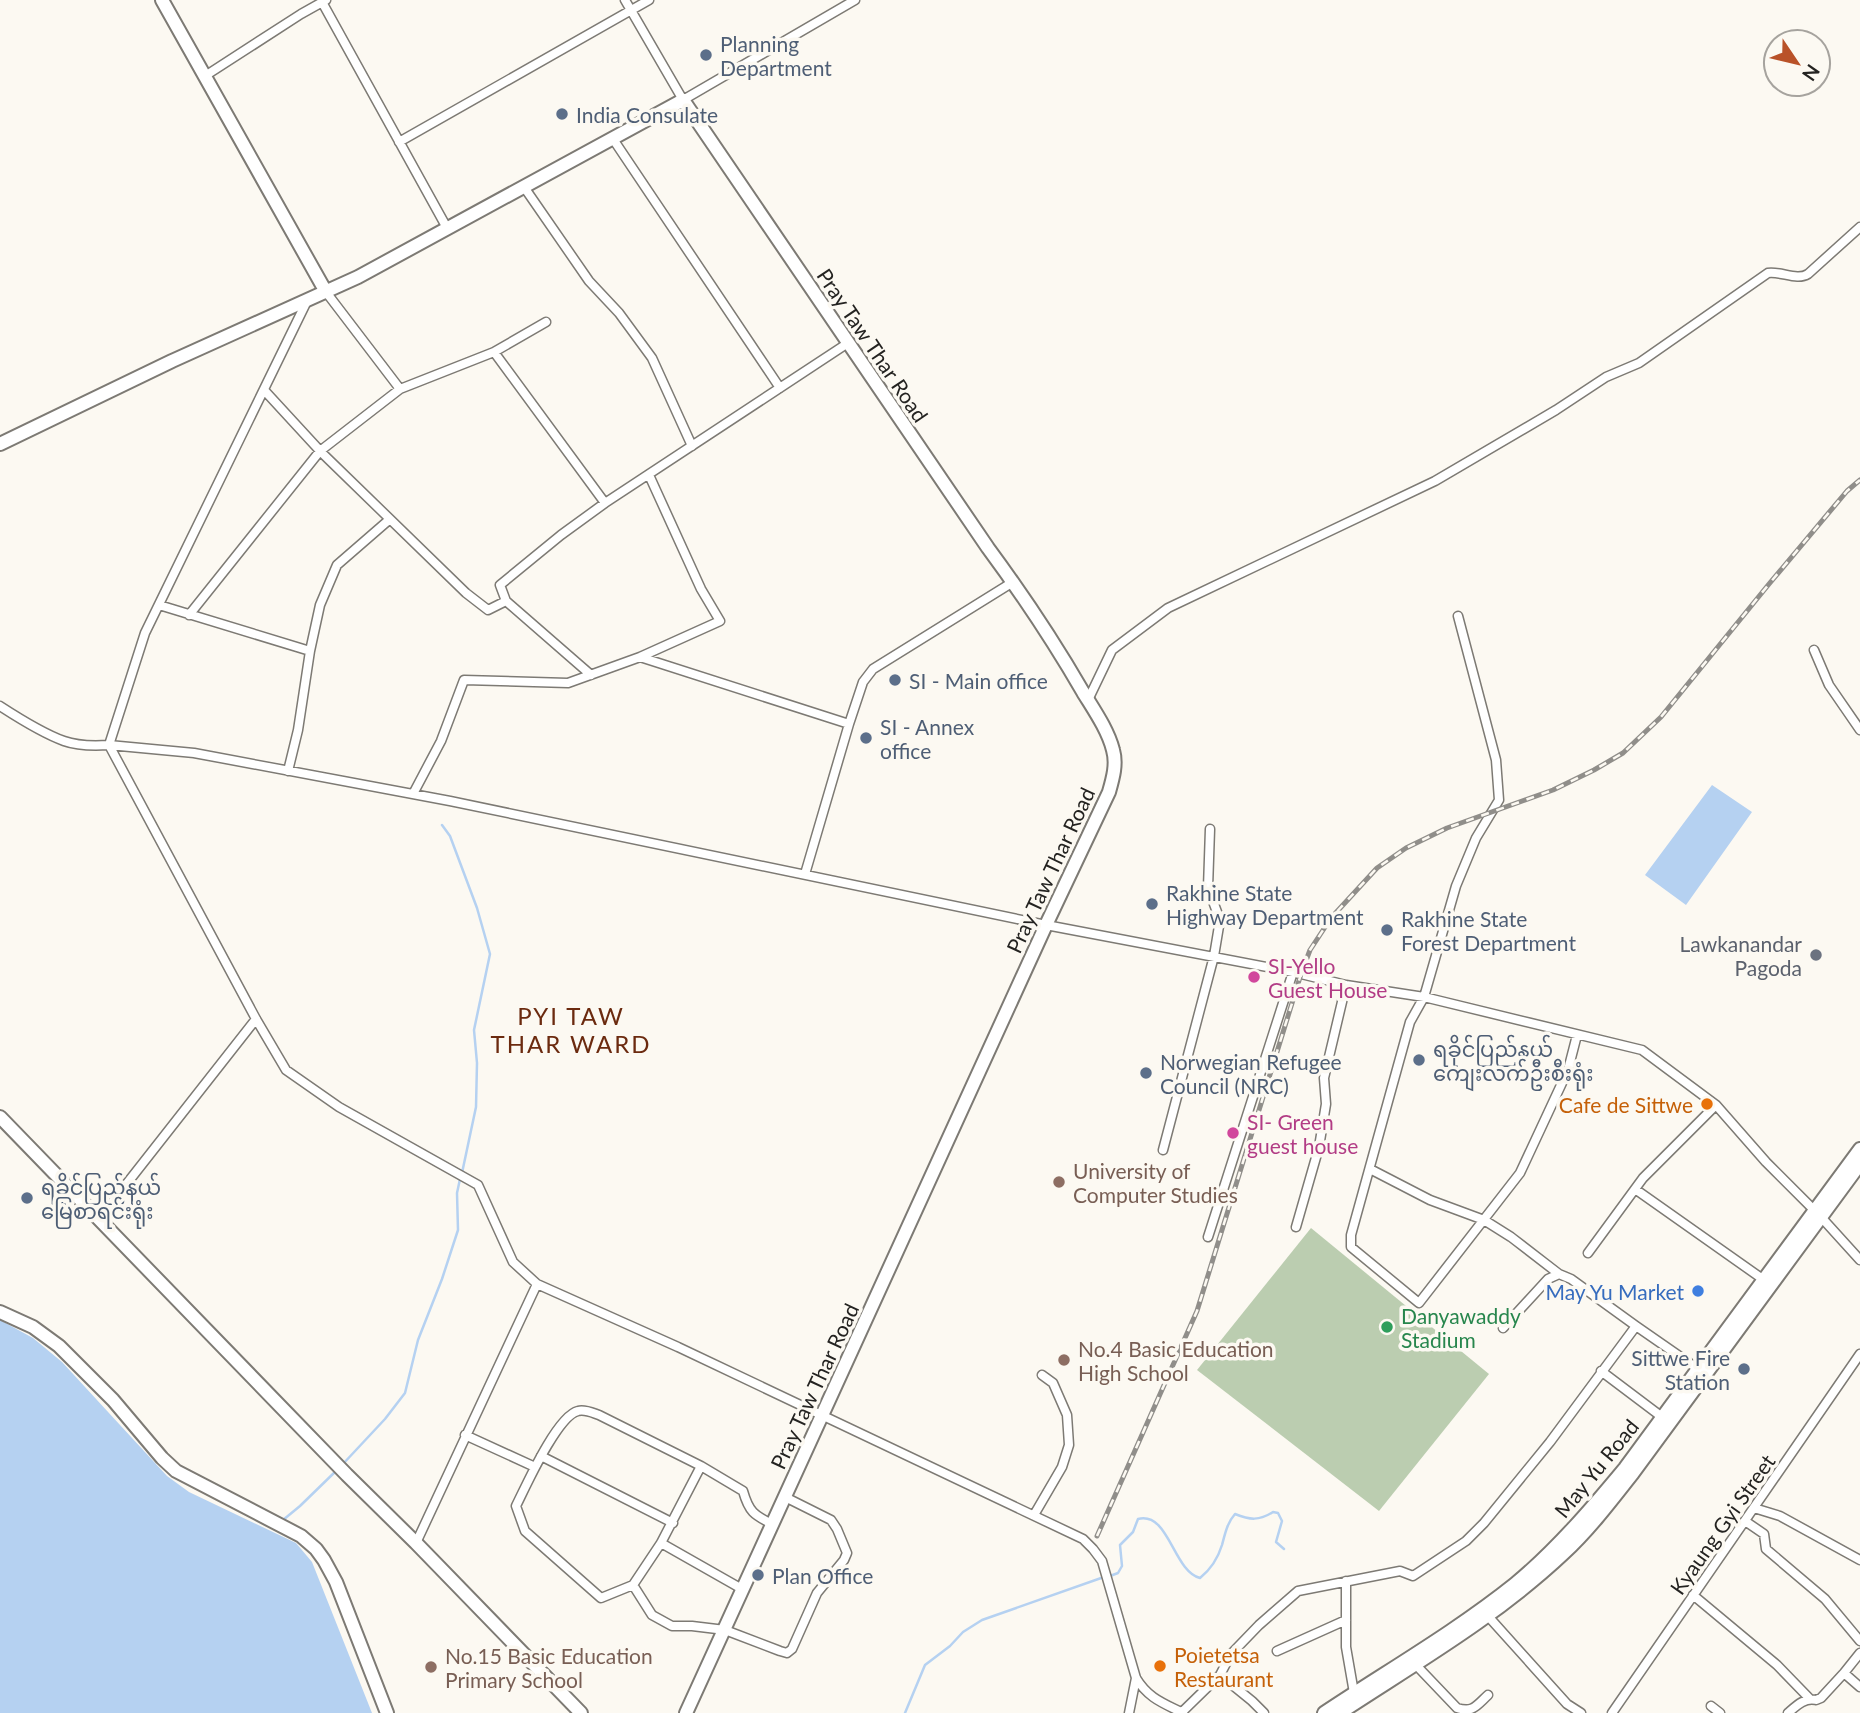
<svg xmlns="http://www.w3.org/2000/svg" width="1860" height="1713" viewBox="0 0 1860 1713" font-family="Lato,'Noto Sans Myanmar',sans-serif">
  <style>
    .green { fill: #bbcdb0 }
    .water { fill: #b5d1f1 }
    .lines { fill: none; stroke-linecap: round; stroke-linejoin: round }
    .stream { stroke: #b5d1f1; stroke-width: 2.5 }
    .street-casing { stroke: #7d7a74; stroke-width: 11 }
    .secondary-casing { stroke: #7d7a74; stroke-width: 16 }
    .primary-casing { stroke: #7d7a74; stroke-width: 16 }
    .street { stroke: #fff; stroke-width: 8 }
    .secondary { stroke: #fff; stroke-width: 12 }
    .primary { stroke: #fff; stroke-width: 12 }
    .rail-casing { stroke: #908e8a; stroke-width: 5 }
    .rail { stroke: #fcf9f2; stroke-width: 2.5; stroke-dasharray: 8; stroke-linecap: butt }
    .service-dot { fill: #5c6f8a; stroke: #fcf9f2; stroke-width: 2.5 }
    .worship-dot { fill: #6b7280; stroke: #fcf9f2; stroke-width: 2.5 }
    .hotel-dot { fill: #d1479c; stroke: #fcf9f2; stroke-width: 2.5 }
    .food-dot { fill: #e8710a; stroke: #fcf9f2; stroke-width: 2.5 }
    .education-dot { fill: #8d6e63; stroke: #fcf9f2; stroke-width: 2.5 }
    .shop-dot { fill: #3f7fe0; stroke: #fcf9f2; stroke-width: 2.5 }
    .leisure-dot { fill: #2e9e5b; stroke: #fcf9f2; stroke-width: 2.5 }
    .labels { text-anchor: middle; dominant-baseline: central; stroke-width: 7; stroke-linejoin: round; paint-order: stroke }
    .service-label { font-size: 21px; fill: #4e5e75; stroke: #fcf9f2; text-anchor: start }
    .street-label { font-size: 21px; fill: #242321; stroke: #fcf9f2 }
    .worship-label { font-size: 21px; fill: #5b616d; stroke: #fcf9f2; text-anchor: end }
    .hotel-label { font-size: 21px; fill: #b23c85; stroke: #fcf9f2; text-anchor: start }
    .food-label { font-size: 21px; fill: #c56008; stroke: #fcf9f2; text-anchor: end }
    .education-label { font-size: 21px; fill: #785e54; stroke: #fcf9f2; text-anchor: start }
    .shop-label { font-size: 21px; fill: #366cbe; stroke: #fcf9f2; text-anchor: end }
    .leisure-label { font-size: 21px; fill: #27864d; stroke: #fcf9f2; text-anchor: start }
    .quarter-label { font-size: 24px; letter-spacing: 2px; fill: #6b2a0f; stroke: #fcf9f2 }
  </style>
  <rect width="100%" height="100%" fill="#fcf9f2"/>
  <!-- green -->
  <path class="green" d="M1311,1228L1489,1374L1379,1511L1197,1370Z"/>
  <!-- water -->
  <path class="water" d="M1712,785L1752,812L1686,905L1645,875Z
    M0,1320L33,1338L62,1362L167,1476L189,1492L296,1543L312,1562L372,1713H0Z"/>
  <g class="lines">
    <!-- stream -->
    <path class="stream" d="M442,825L450,836L477,908L490,954L474,1030L477,1063L476,1107L462,1173
      M342,1465L385,1419L405,1393L418,1340L442,1279L458,1230L457,1193L460,1179
      M283,1520L300,1506L337,1470
      M1110,1576L1118,1573L1122,1566L1120,1545L1133,1532L1138,1519C1169,1511 1173,1571 1200,1578C1210,1570 1218,1558 1222,1545C1225,1534 1227,1523 1235,1514C1250,1520 1259,1521 1273,1512L1278,1513L1282,1521L1276,1542L1284,1549
      M905,1713L925,1665L950,1646L963,1632L982,1620L1104,1577"/>
    <defs>
      <path id="street" d="M625,0L683,100L855,0
        M322,2L447,228
        M205,76L301,14L326,0
        M613,139L780,388
        M399,142L649,0
        M524,187L589,281L619,313L652,358L692,446
        M326,292L400,389
        M307,301L145,633L109,745L194,753L450,801L1046,925L1293,972L1346,985L1424,997L1642,1050L1716,1105L1766,1162L1821,1217L1860,1260
        M494,352L546,322
        M264,390L322,453L466,593L488,610L506,601L500,585L561,535L605,503L848,343
        M506,601L591,675
        M159,605L310,651
        M189,615L320,451L400,389L494,352L605,503
        M1458,616L1496,760L1499,800L1476,838L1456,886L1424,997L1410,1022L1351,1235V1247L1419,1303L1520,1173L1568,1070L1577,1035
        M1814,650L1829,685L1860,730
        M640,657L849,724L805,874
        M1088,700L1112,650L1168,608L1435,481L1556,410L1606,377L1639,363L1768,273C1781,271 1797,281 1808,274L1860,227
        M0,706C20,719 42,733 64,741C78,746 94,746 109,745L256,1019L286,1070L339,1107L478,1185L513,1262L537,1284
        M849,724L863,682L873,669L1013,582
        M288,771L298,730L310,651L320,605L337,565L390,519
        M413,794L441,741L464,680L568,683L640,657L720,621L701,589L649,475
        M1163,1150L1214,956L1220,920L1208,888L1210,829
        M1370,1169L1430,1200L1484,1220L1511,1237L1559,1274
        M1635,1189L1764,1280
        M99,1219L256,1019
        M1296,1227L1319,1147L1326,1104L1324,1078L1346,985
        M1208,1237L1293,972
        M1588,1253L1643,1178L1716,1105
        M1503,1328L1548,1279L1559,1274L1571,1279L1636,1326L1698,1369
        M1601,1371L1662,1417
        M465,1435L535,1467
        M541,1456L673,1523
        M701,1466L599,1415C593,1413 585,1409 578,1411C557,1416 526,1486 516,1506L525,1531L601,1598L633,1585L661,1543L701,1466L743,1491C749,1512 754,1515 772,1524
        M1754,1508L1780,1516L1860,1560
        M1034,1515L1062,1467L1069,1445L1067,1415L1053,1383L1042,1375
        M1745,1521L1764,1534L1766,1549L1825,1599L1860,1641
        M416,1543L537,1284L678,1347L1083,1539L1093,1549L1102,1561L1136,1678C1148,1698 1163,1703 1183,1713
        M661,1543L742,1589
        M1346,1581V1647L1354,1693
        M633,1585L652,1615L672,1626H692L725,1630L780,1651L787,1653L792,1649L817,1593L844,1560L847,1553L837,1529L831,1520L785,1497
        M1693,1595L1777,1665L1809,1698
        M1487,1615L1567,1704L1581,1713
        M1277,1651L1346,1620
        M1415,1664L1457,1708C1473,1713 1476,1706 1488,1695
        M1844,1673L1860,1687
        M1711,1706L1720,1713
        M1182,1712L1220,1675
        M1129,1713L1136,1678
        M1264,1713L1252,1701L1220,1675L1231,1654L1259,1625L1298,1591L1400,1571L1413,1576L1466,1541L1484,1523L1550,1442L1636,1326
        M1612,1713L1860,1354
        M1788,1713C1796,1706 1805,1697 1816,1700L1821,1698L1844,1673L1860,1653"/>
      <path id="secondary" d="M162,0L326,292
        M0,444L172,361L358,277L683,100L988,548C1022,594 1054,642 1083,692C1094,710 1108,730 1113,750C1117,764 1113,778 1109,792L1046,925L686,1713
        M0,1117L347,1475L416,1543L581,1713
        M0,1312L33,1327L59,1346L113,1400L162,1458L176,1471L301,1536L316,1549L324,1560L336,1582L387,1713"/>
      <path id="primary" d="M1324,1713C1387,1671 1455,1632 1515,1584C1556,1550 1591,1509 1625,1468L1860,1149
        M1340,1713C1416,1663 1496,1617 1563,1554C1589,1530 1611,1501 1633,1473L1860,1164"/>
    </defs>
    <!-- street casing -->
    <use href="#street" class="street-casing"/>
    <!-- secondary casing -->
    <use href="#secondary" class="secondary-casing"/>
    <!-- primary casing -->
    <use href="#primary" class="primary-casing"/>
    <!-- street -->
    <use href="#street" class="street"/>
    <!-- secondary -->
    <use href="#secondary" class="secondary"/>
    <!-- primary -->
    <use href="#primary" class="primary"/>
    <defs>
      <path id="rail" d="M1097,1536L1197,1311L1301,974L1310,950L1331,918L1377,868L1406,848L1447,828L1553,790L1594,770L1623,753L1661,717L1769,584L1847,491L1860,480"/>
    </defs>
    <!-- rail casing -->
    <use href="#rail" class="rail-casing"/>
    <!-- rail -->
    <use href="#rail" class="rail"/>
  </g>
  <!-- markers -->
  <g class="service-dot">
    <circle cx="706" cy="55" r="7"/>
    <circle cx="562" cy="114" r="7"/>
    <circle cx="895" cy="680" r="7"/>
    <circle cx="866" cy="738" r="7"/>
    <circle cx="1152" cy="904" r="7"/>
    <circle cx="1387" cy="930" r="7"/>
    <circle cx="1419" cy="1060" r="7"/>
    <circle cx="1146" cy="1073" r="7"/>
    <circle cx="27" cy="1198" r="7"/>
    <circle cx="1744" cy="1369" r="7"/>
    <circle cx="758" cy="1575" r="7"/>
  </g>
  <circle class="worship-dot" cx="1816" cy="955" r="7"/>
  <g class="hotel-dot">
    <circle cx="1254" cy="977" r="7"/>
    <circle cx="1233" cy="1133" r="7"/>
  </g>
  <g class="food-dot">
    <circle cx="1707" cy="1104" r="7"/>
    <circle cx="1160" cy="1666" r="7"/>
  </g>
  <g class="education-dot">
    <circle cx="1059" cy="1182" r="7"/>
    <circle cx="1064" cy="1360" r="7"/>
    <circle cx="431" cy="1667" r="7"/>
  </g>
  <circle class="shop-dot" cx="1698" cy="1291" r="7"/>
  <circle class="leisure-dot" cx="1387" cy="1327" r="7"/>
  <g class="labels">
    <!-- service labels -->
    <g class="service-label">
      <text x="720" y="43">Planning<tspan x="720" dy="24">Department</tspan></text>
      <text x="576" y="114">India Consulate</text>
      <text x="909" y="680">SI - Main office</text>
      <text x="880" y="726">SI - Annex<tspan x="880" dy="24">office</tspan></text>
      <text x="1166" y="892">Rakhine State<tspan x="1166" dy="24">Highway Department</tspan></text>
      <text x="1401" y="918">Rakhine State<tspan x="1401" dy="24">Forest Department</tspan></text>
      <text x="1433" y="1048">ရခိုင်ပြည်နယ်<tspan x="1433" dy="24">ကျေးလက်ဦးစီးရုံး</tspan></text>
      <text x="1160" y="1061">Norwegian Refugee<tspan x="1160" dy="24">Council (NRC)</tspan></text>
      <text x="41" y="1186">ရခိုင်ပြည်နယ်<tspan x="41" dy="24">မြေစာရင်းရုံး</tspan></text>
      <text x="1730" y="1357" text-anchor="end">Sittwe Fire<tspan x="1730" dy="24">Station</tspan></text>
      <text x="772" y="1575">Plan Office</text>
    </g>
    <!-- street labels -->
    <g class="street-label">
      <text transform="translate(873 345) rotate(56)">Pray Taw Thar Road</text>
      <text transform="translate(1050 870) rotate(-65)">Pray Taw Thar Road</text>
      <text transform="translate(814 1386) rotate(-65)">Pray Taw Thar Road</text>
      <text transform="translate(1596 1468) rotate(-51)">May Yu Road</text>
      <text transform="translate(1722 1524) rotate(-55)">Kyaung Gyi Street</text>
    </g>
    <!-- worship labels -->
    <g class="worship-label">
      <text x="1802" y="943">Lawkanandar<tspan x="1802" dy="24">Pagoda</tspan></text>
    </g>
    <!-- hotel labels -->
    <g class="hotel-label">
      <text x="1268" y="965">SI-Yello<tspan x="1268" dy="24">Guest House</tspan></text>
      <text x="1247" y="1121">SI- Green<tspan x="1247" dy="24">guest house</tspan></text>
    </g>
    <!-- food labels -->
    <g class="food-label">
      <text x="1693" y="1104">Cafe de Sittwe</text>
      <text x="1174" y="1654" text-anchor="start">Poietetsa<tspan x="1174" dy="24">Restaurant</tspan></text>
    </g>
    <!-- education labels -->
    <g class="education-label">
      <text x="1073" y="1170">University of<tspan x="1073" dy="24">Computer Studies</tspan></text>
      <text x="1078" y="1348">No.4 Basic Education<tspan x="1078" dy="24">High School</tspan></text>
      <text x="445" y="1655">No.15 Basic Education<tspan x="445" dy="24">Primary School</tspan></text>
    </g>
    <!-- shop labels -->
    <g class="shop-label">
      <text x="1684" y="1291">May Yu Market</text>
    </g>
    <!-- leisure labels -->
    <g class="leisure-label">
      <text x="1401" y="1315">Danyawaddy<tspan x="1401" dy="24">Stadium</tspan></text>
    </g>
    <!-- quarter labels -->
    <g class="quarter-label">
      <text x="571" y="1015">PYI TAW<tspan x="571" dy="28">THAR WARD</tspan></text>
    </g>
  </g>
  <!-- north arrow -->
  <g transform="translate(1797 63) rotate(125)"><circle r="33" fill="#fcf9f2" stroke="#a6a39e" stroke-width="2"/>
  <path d="M0-5L12 26L0 18L-12 26Z" fill="#b95229"/>
  <text y="-10" font-size="19" font-weight="bold" text-anchor="middle" fill="#242321">N</text>
  </g>
</svg>
